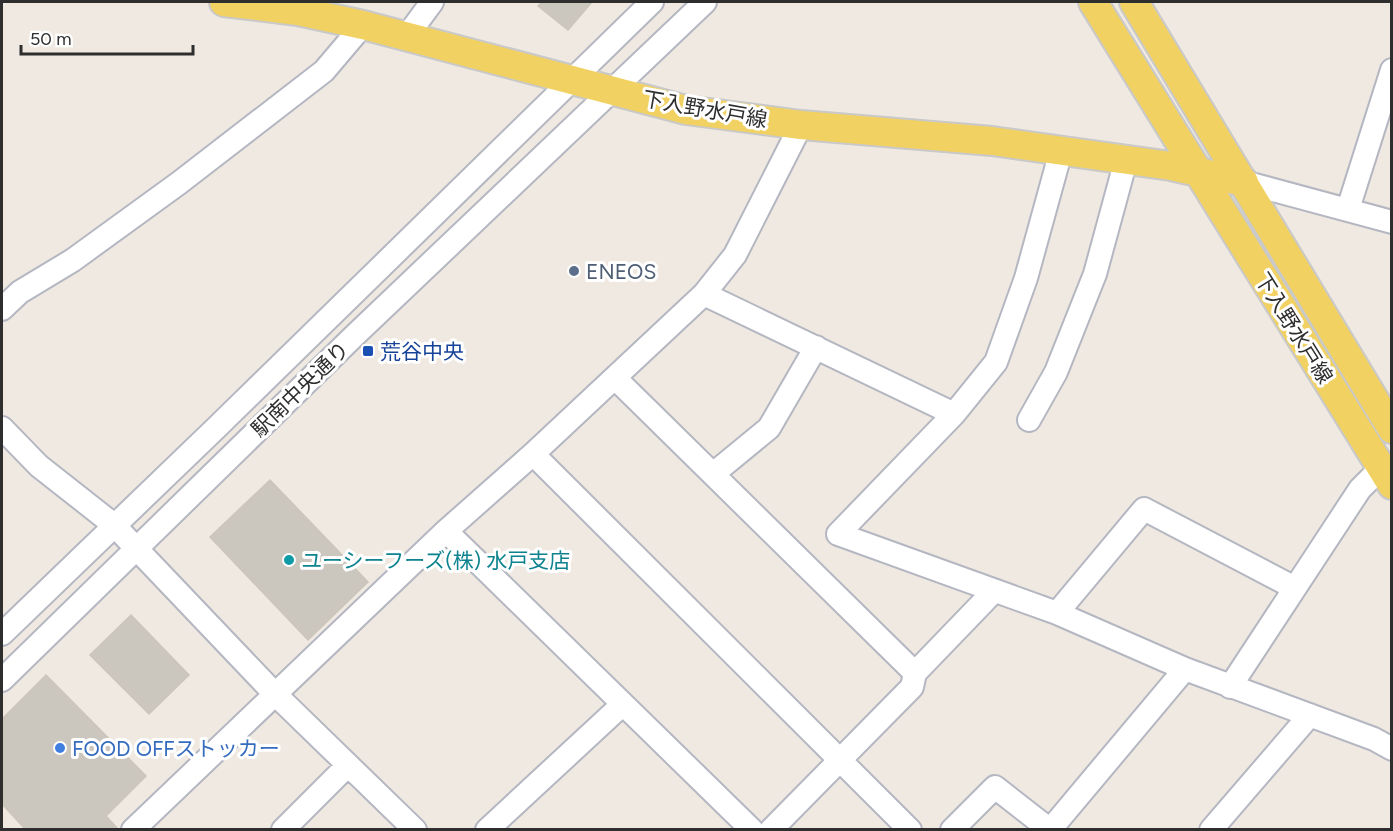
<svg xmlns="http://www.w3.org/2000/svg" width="1393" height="831" viewBox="0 0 1393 831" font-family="Figtree,'Noto Sans JP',sans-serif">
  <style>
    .building { fill: #cbc7bf; stroke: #cbc5ba; stroke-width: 1.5 }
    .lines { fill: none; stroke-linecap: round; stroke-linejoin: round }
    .minor-casing { stroke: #b4b7c1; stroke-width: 26 }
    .major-casing { stroke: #c9c9c9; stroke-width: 32 }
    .minor { stroke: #fff; stroke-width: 22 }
    .major { stroke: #f2d163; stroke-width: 28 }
    .service-dot { fill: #5c6f8a; stroke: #fff; stroke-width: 2 }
    .transit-dot { fill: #1a4fb4; stroke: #fff; stroke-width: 2 }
    .culture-dot { fill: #0f9aa8; stroke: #fff; stroke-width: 2 }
    .shop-dot { fill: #3f7fe0; stroke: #fff; stroke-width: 2 }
    .labels { text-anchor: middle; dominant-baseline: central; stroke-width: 6; stroke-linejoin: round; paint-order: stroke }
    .street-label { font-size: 21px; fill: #2e2e2e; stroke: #fff }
    .service-label { font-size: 21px; fill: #4e5e75; stroke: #fff; text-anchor: start }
    .transit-label { font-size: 21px; fill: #164399; stroke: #fff; text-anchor: start }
    .culture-label { font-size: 21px; fill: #0d838f; stroke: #fff; text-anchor: start }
    .shop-label { font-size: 21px; fill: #366cbe; stroke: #fff; text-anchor: start }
  </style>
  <rect width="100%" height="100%" fill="#efe9e1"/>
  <!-- building -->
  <path class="building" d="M542,2H592L568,30L538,6Z
    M270,480L368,582L308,640L210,537Z
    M131,615L189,675L149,714L90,655Z
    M46,675L146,776L106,816L117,828L116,830H26L2,804V719Z"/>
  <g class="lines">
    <defs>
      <path id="minor" d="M407,36L432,2
        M1244,182L1392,222
        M1348,209L1392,70
        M704,294L954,414L838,534L1057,613L1185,669L1374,739L1392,749
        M2,309L20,292L73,260L179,183L324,71L363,25
        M615,378L915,673L912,687L771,830
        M954,414L996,362L1026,278L1061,151
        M1029,420L1056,372L1095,274L1126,160
        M2,428L39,466L114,525L274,693L415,830
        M533,454L910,830
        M713,474L769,428L816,347
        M446,531L752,830
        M1057,613L1144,509L1293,587
        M2,634L216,428L652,2
        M915,673L994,591
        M2,680L353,337L705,2
        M1230,687L1360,489L1381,468
        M133,830L446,531L533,454L704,294L735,255L801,125
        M283,830L347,766
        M487,830L623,704
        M952,830L995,787L1050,830
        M1050,830L1185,669
        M1211,830L1310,715"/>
      <path id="major" d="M224,2L298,11L363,25L686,110L801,125L992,141L1171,166L1244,182
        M1093,2L1392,485
        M1134,2L1392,429"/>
    </defs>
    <!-- minor casing -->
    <use href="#minor" class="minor-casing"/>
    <!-- major casing -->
    <use href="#major" class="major-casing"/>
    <!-- minor -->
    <use href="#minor" class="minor"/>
    <!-- major -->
    <use href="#major" class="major"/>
  </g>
  <!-- markers -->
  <circle class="service-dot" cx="574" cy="271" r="6"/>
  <rect class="transit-dot" x="362" y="345" width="12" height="12" rx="3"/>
  <circle class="culture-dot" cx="289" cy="560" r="6"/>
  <circle class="shop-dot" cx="60" cy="748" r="6"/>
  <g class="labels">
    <!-- street labels -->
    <g class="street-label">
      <text transform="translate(705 109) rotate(10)">下入野水戸線</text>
      <text transform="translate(1294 328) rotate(58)">下入野水戸線</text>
      <text transform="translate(300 389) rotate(-44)">駅南中央通り</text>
    </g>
    <!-- service labels -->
    <g class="service-label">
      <text x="586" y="271">ENEOS</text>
    </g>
    <!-- transit labels -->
    <g class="transit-label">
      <text x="380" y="351">荒谷中央</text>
    </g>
    <!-- culture labels -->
    <g class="culture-label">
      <text x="301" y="560">ユーシーフーズ(株) 水戸支店</text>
    </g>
    <!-- shop labels -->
    <g class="shop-label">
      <text x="72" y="748">FOOD OFFストッカー</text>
    </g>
  </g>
  <!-- border -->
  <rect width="1393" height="831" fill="none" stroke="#2e2e2e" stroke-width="6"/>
  <!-- scale -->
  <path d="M21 45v9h172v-9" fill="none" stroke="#2e2e2e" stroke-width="3"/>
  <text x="30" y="45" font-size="18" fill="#2e2e2e" stroke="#ffffff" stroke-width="4.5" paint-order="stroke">50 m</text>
</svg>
